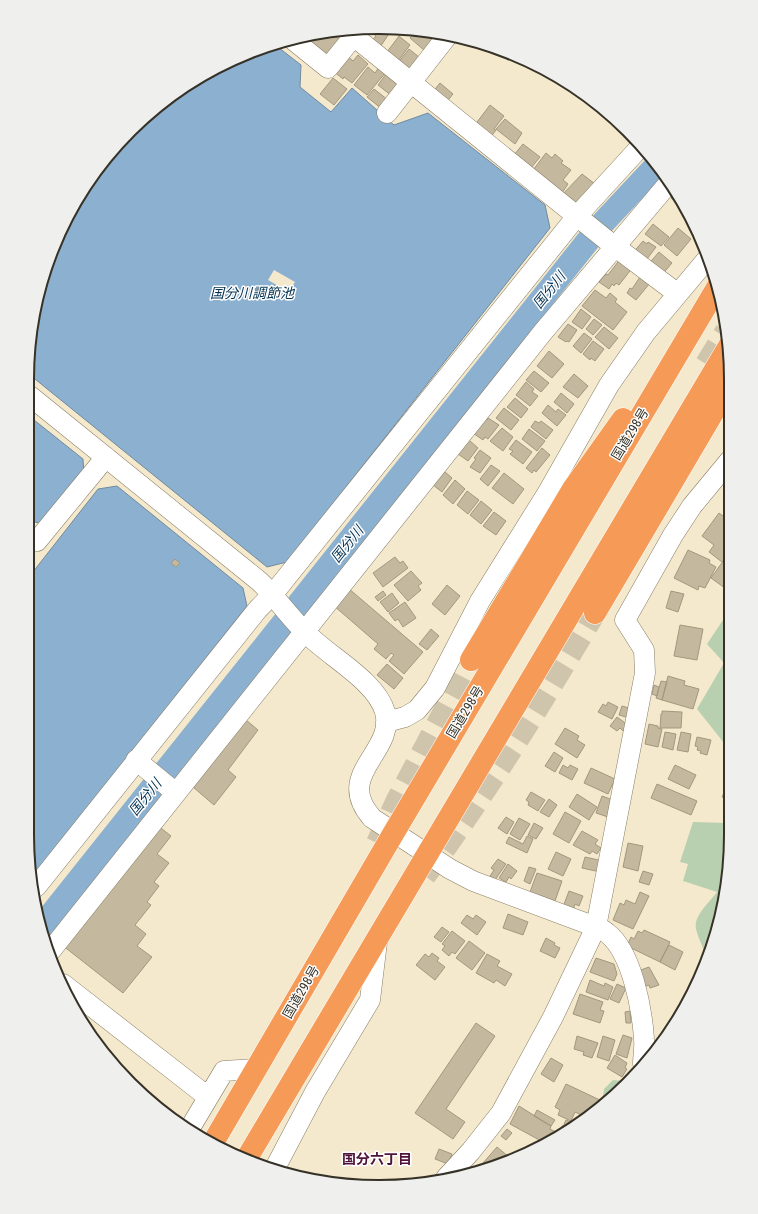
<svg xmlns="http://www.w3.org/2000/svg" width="758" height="1214" viewBox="0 0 758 1214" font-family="'Roboto Condensed','Noto Sans JP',sans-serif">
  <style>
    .green { fill: #b9d0b0 }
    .water { fill: #8bb0d0; stroke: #728a9d }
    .pier { fill: #f5e9cd }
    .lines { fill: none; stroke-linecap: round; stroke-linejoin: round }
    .river { stroke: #8bb0d0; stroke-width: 24 }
    .building { fill: #c4b99e; stroke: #a3987e }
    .highway-tunnel { stroke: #cfc4ac; stroke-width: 22; stroke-dasharray: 22 11; stroke-linecap: butt }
    .minor-casing { stroke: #877c63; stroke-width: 21 }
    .highway-casing { stroke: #fff; stroke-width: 23 }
    .minor { stroke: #fff; stroke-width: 20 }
    .highway { stroke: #f69b57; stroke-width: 22 }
    .labels { text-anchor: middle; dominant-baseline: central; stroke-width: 3; stroke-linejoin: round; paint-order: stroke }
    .street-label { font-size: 13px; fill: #363227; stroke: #fff }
    .water-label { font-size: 14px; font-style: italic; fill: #033251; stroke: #fff }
    .neighbourhood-label { font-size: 14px; font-weight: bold; fill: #4e133a; stroke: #fff }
    .rim { fill: none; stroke: #363227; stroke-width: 2 }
  </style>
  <rect width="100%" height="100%" fill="#f5e9cd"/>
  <!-- green -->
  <path class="green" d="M729,611V746L724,743L697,709L724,663L707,644Z
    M693,822L728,823V881L706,963C705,947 699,942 696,929C693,916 710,902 717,892L683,881L688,864L680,862Z
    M613,1080L624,1081L605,1099L603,1096L604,1089Z"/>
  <!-- water -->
  <path class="water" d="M274,44L301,65L300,87L331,112L352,88L394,125L428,113L545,205L550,228L287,562L267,567L30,375V333L54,244L100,165L147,114L203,74L266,46Z
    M29,416L83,459L84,476L45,524L29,521Z
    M117,486L243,588L247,606L34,875L27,835L29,577L98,489Z"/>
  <!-- pier -->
  <path class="pier" d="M274,270L295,282L289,292L268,280Z"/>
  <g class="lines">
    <!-- river -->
    <path class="river" d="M42,926L599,227L656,166"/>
  </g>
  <!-- building -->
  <path class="building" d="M393,28L380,47L372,41L376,36L371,32L374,29Z
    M416,30L431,33L436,37L425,51L410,38Z
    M329,31L340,40L326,58L306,39L309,36Z
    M399,36L410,45L398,61L387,52Z
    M409,49L419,57L407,72L397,64Z
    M346,55L353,61L358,55L368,64L352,83L344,77L343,79L333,71Z
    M368,67L375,73L379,67L386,72L367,95L354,85Z
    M386,74L400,85L392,96L378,85Z
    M333,78L347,89L334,105L320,94Z
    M440,83L453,94L445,104L432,93Z
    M374,89L388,100L382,109L367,97Z
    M490,105L504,116L494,129L496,130L490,138L474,126Z
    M505,119L522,133L515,144L496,129Z
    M523,144L540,157L531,168L514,155Z
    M546,153L552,158L555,154L563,161L561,163L571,170L563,180L568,184L562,193L533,170Z
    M582,174L595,184L577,206L562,195Z
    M675,193L682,204L681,206L671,198Z
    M653,224L669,237L661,246L645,234Z
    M678,228L691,239L677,256L664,245Z
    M643,241L647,244L648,242L656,247L644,263L632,254Z
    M659,252L672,263L660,277L647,266Z
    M621,258L633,267L619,285L616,283L614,286L612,284L609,289L599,282L606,274L608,275Z
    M642,274L650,283L636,300L627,293L630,288L632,289Z
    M595,290L606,298L610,293L617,299L615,302L627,312L613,330L582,306Z
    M581,309L591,317L582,329L572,322Z
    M594,319L602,325L593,335L586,329Z
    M568,324L577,330L569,342L567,341L566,342L558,337Z
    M604,327L618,338L609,349L595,337Z
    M584,333L592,339L581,353L573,346Z
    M593,341L604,349L595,361L591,358L590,360L583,354Z
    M549,351L564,364L552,378L537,366Z
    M534,371L549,383L541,392L526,380Z
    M574,374L588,386L578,398L563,387Z
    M526,382L534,389L532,392L538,396L530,406L516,395Z
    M561,393L574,404L567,413L554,402Z
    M515,398L528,409L521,418L507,407Z
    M548,405L556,412L558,409L566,415L557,426L542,413Z
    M504,408L519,420L511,430L496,418Z
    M484,418L487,420L488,418L499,425L488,439L485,437L483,440L473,433Z
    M535,421L539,423L541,421L553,430L546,439L531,427Z
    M502,428L513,437L503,451L490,441Z
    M529,429L545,441L537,451L522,439Z
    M469,440L478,448L468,461L458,454Z
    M516,440L532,452L523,464L510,454L513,451L509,449Z
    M542,448L550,455L536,472L534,470L532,473L526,468Z
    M480,450L491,458L480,473L470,467L476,459L474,458Z
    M491,465L500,471L488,486L480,479Z
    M444,471L452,478L442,492L433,485Z
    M504,473L524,489L513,504L492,488Z
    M455,480L465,489L453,504L443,495Z
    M467,491L479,500L468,514L457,505Z
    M481,501L492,510L481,524L470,515Z
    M494,512L506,521L496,535L483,526Z
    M719,513L730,521L729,532L726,536L729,538V553L722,562L709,552L714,545L702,536Z
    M688,550L710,560L709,563L716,567L705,588L699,586L698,590L674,578Z
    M729,553V591L711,578Z
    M395,557L400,563L403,561L408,568L383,587L373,573Z
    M175,559L180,563L176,567L171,563Z
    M411,571L422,583L418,586L421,590L408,601L394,585Z
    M447,585L460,596L445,615L432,604Z
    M348,588L423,652L404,674L389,661L394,655L391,653L386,659L374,649L378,644L333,605Z
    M383,591L386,595L378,601L375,597Z
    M671,591L684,594L678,612L666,608Z
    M392,593L399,603L388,612L380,602Z
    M405,602L416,618L403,627L398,619L395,621L389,613Z
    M680,625L703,629L697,660L674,656Z
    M431,629L439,636L427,650L419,644Z
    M387,664L403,678L394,689L377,675Z
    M668,676L685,681L684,685L699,689L693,709L662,700Z
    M661,681L667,682L662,700L656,698Z
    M654,685L659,687L657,696L652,694Z
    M608,702L618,707L612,719L598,712L603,704L606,706Z
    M622,706L629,708L626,717L619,715Z
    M662,711L682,712L681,728H660L661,714H662Z
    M617,717L628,725L623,731L620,728L617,731L610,726Z
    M246,720L258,730L228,770L236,777L214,805L193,787Z
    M649,724L658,726V728L662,729L658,747L645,744Z
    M565,728L579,736L577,740L585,745L577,758L555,744Z
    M665,732L676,734L673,750L662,747Z
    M681,732L691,734L688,752L677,750Z
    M697,737L711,740L707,755L700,753L701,751L697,750L698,747L695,746Z
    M554,752L563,758L555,772L545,766Z
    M563,765L568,768L570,765L578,769L572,780L559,773Z
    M675,765L696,775L689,789L668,779Z
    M591,768L615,779L608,794L584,783Z
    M657,784L697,801L691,815L651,798Z
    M728,784V800L722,797Z
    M531,792L545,800L538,811L528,805L529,802L526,800Z
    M577,794L597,807L589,820L569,807Z
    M602,796L613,800L608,817L596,813Z
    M549,799L557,805L549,817L540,812Z
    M565,812L581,821L569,843L553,834Z
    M506,817L514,822L507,834L498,828Z
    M519,818L530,824L520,840L510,834Z
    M534,823L543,828L536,839L528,835Z
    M157,825L171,836L157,854L169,863L154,882L159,886L147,902L151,905L135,925L146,934L137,946L152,957L123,993L62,945Z
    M582,831L598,840L595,844L601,848L597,854L592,851L590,854L573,845Z
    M527,836L533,839L527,853L506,843L509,837L523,844Z
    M628,843L643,846L638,871L623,867Z
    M556,852L571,859L563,876L548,869Z
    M585,857L603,861L600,872L582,868Z
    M498,859L506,864L495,880L490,876L494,870L491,868Z
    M508,864L517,871L511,879L509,877L506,882L499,878Z
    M529,867L536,869L530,884L524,881Z
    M643,871L653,874L649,885L639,882Z
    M537,873L562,881L555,901L530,892Z
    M569,891L583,896L579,906L575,904L573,911L563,907Z
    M640,892L649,896L633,929L613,920L620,903L624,905L626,900L635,904Z
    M508,914L528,922L523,935L503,928Z
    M467,915L473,919L476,915L486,922L477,935L461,923Z
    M442,927L449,932L441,942L434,937Z
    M644,930L670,942L660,962L627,946L631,937L634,939L638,931L642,933Z
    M452,931L465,941L455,954L452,952L449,956L442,950L445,946L442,944Z
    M546,938L555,943L554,945L560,948L555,958L540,951Z
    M469,941L485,953L472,970L456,958Z
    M669,945L683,952L675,970L660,962Z
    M432,953L439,958L437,961L445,967L435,980L416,965L425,954L429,957Z
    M487,954L500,961L497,966L512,974L505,986L496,980L494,983L476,973Z
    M596,958L614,964L617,974L614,981L590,972Z
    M649,967L659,985L650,988L649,985L644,987L638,971Z
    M590,980L604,986L605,983L613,987L608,1000L586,992Z
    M617,984L626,988L619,1003L610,999Z
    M580,994L603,1002L600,1010L604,1011L600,1023L573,1014Z
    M630,1011L631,1023H626L625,1012Z
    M476,1023L495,1036L446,1109L465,1122L453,1139L415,1113Z
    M623,1035L632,1038L627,1058L616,1054Z
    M577,1036L598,1043L592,1058L583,1055L584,1052L574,1049Z
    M603,1036L615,1040L609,1061L597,1057Z
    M615,1055L627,1063L625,1068L627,1069L622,1077L607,1068Z
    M551,1058L563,1065L554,1082L541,1074Z
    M566,1084L602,1101V1102L599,1105L596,1104L594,1110L586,1117L575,1112L571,1121L558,1115L560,1110L555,1107Z
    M519,1106L551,1126L550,1129L556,1132L554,1137L543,1142L510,1124Z
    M537,1110L555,1120L551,1126L534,1116Z
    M566,1120L575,1124L573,1128L564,1124Z
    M563,1125L569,1128L557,1135Z
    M507,1129L512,1133L506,1140L501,1136Z
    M497,1147L509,1157L488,1167L483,1163Z
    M439,1149L452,1154L448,1164L435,1159Z"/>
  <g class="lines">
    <!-- highway-tunnel -->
    <path class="highway-tunnel" d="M706,364L726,331
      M377,843L397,800L471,660
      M425,876C487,792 542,703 595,613"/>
    <defs>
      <path id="minor" d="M346,30L609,242L678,294
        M292,39L328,68L354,36
        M387,113L448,35
        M30,396L259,581C275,596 288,615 304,631C326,655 376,680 385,712C396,752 333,774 372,818L450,869L473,881L596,927C599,928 604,930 607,933C632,952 642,1009 644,1039C645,1047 643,1056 643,1064
        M29,539L37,541L106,457
        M386,722L405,717L417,710L435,688L480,601L548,492L609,385L646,332L708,258
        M136,760L176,793
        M36,887L258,609L273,594L577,216L642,145
        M48,954L543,332L668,184
        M63,984L208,1097
        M190,1128L224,1071L255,1069
        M274,1170L315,1092L370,1000L377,942
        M446,1178L471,1151L501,1113L553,1017L596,927L645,673L644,650L625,620L673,535L692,506L730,460"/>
      <path id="highway" d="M595,613L730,384
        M471,660L573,489L623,419
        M214,1141L393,834L718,286
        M247,1158L729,346"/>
    </defs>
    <!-- minor casing -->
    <use href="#minor" class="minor-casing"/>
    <!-- highway casing -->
    <use href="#highway" class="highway-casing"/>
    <!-- minor -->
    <use href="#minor" class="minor"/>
    <!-- highway -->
    <use href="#highway" class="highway"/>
  </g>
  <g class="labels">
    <!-- street labels -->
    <g class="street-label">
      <text transform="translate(630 434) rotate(-59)">国道298号</text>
      <text transform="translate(465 712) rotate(-59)">国道298号</text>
      <text transform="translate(301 992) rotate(-60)">国道298号</text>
    </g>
    <!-- water labels -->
    <g class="water-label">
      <text transform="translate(549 290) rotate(-51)">国分川</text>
      <text x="252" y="293">国分川調節池</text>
      <text transform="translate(347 544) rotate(-51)">国分川</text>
      <text transform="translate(145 797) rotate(-51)">国分川</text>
    </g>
    <!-- neighbourhood labels -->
    <g class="neighbourhood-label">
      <text x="377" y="1159">国分六丁目</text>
    </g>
  </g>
  <!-- crop -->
  <path d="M0 0H758V1214H0ZM379 34H379A345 345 0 0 1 724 379V835A345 345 0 0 1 379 1180H379A345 345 0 0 1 34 835V379A345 345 0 0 1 379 34Z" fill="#efefee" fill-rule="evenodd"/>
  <path class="rim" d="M379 34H379A345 345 0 0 1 724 379V835A345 345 0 0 1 379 1180H379A345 345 0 0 1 34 835V379A345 345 0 0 1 379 34Z"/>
</svg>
